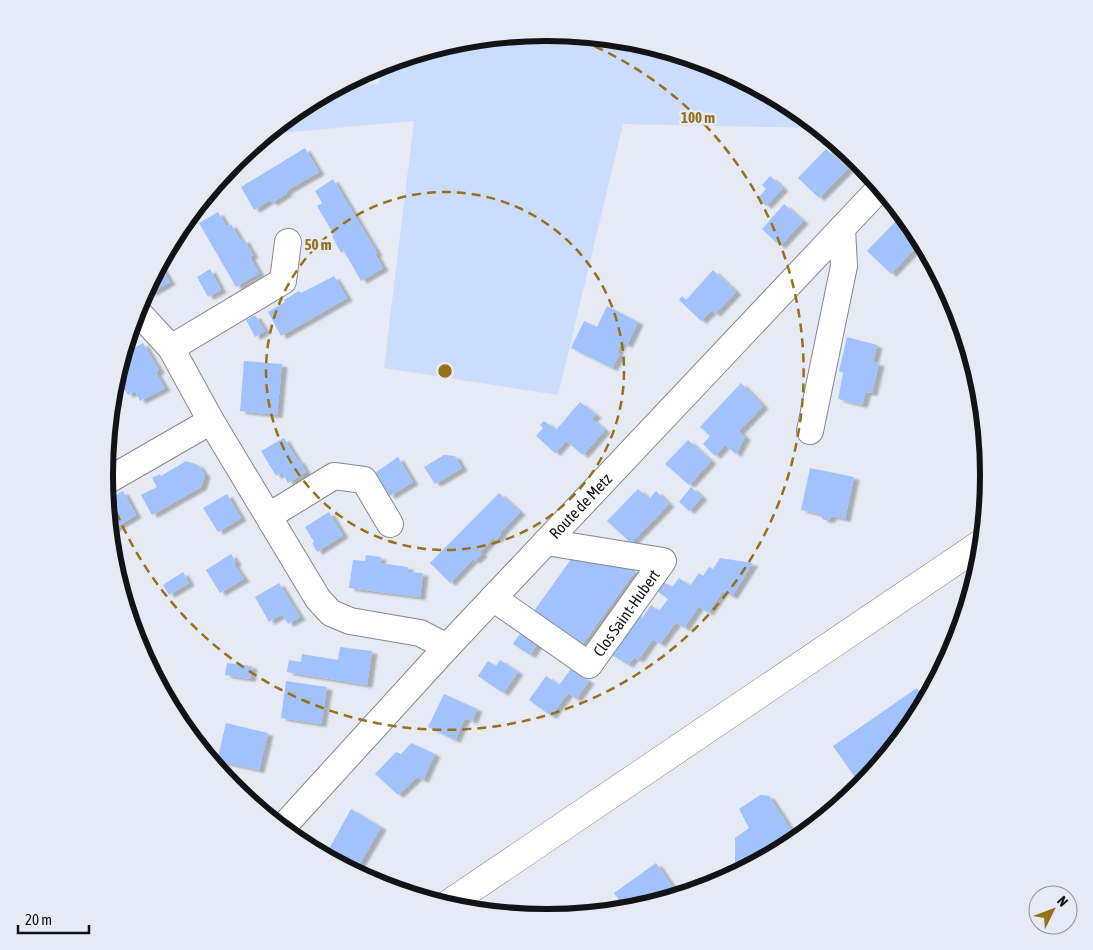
<svg xmlns="http://www.w3.org/2000/svg" width="1093" height="950" viewBox="0 0 1093 950" font-family="'Asap Condensed',sans-serif">
  <style>
    .green { fill: #cbdcfc }
    .building { fill: #a2c2fd; filter: url(#shadow) }
    .lines { fill: none; stroke-linecap: round; stroke-linejoin: round }
    .minor-casing { stroke: #848991; stroke-width: 28 }
    .major-casing { stroke: #848991; stroke-width: 29 }
    .minor { stroke: #fff; stroke-width: 26 }
    .major { stroke: #fff; stroke-width: 28 }
    .ring { fill: none; stroke: #97701b; stroke-width: 2.5; stroke-dasharray: 9 6 }
    .labels { text-anchor: middle; dominant-baseline: central; stroke-width: 5; stroke-linejoin: round; paint-order: stroke }
    .street-label { font-size: 16px; fill: #121317; stroke: #e5eaf4 }
    .rim { fill: none; stroke: #121317; stroke-width: 6 }
    .centre { fill: #97701b; stroke: #e5eaf4; stroke-width: 2.5 }
    .ring-label { font-size: 15px; text-anchor: middle; font-weight: bold; fill: #97701b; stroke: #e5eaf4; stroke-width: 5; stroke-linejoin: round; paint-order: stroke }
  </style>
  <defs>
    <filter id="shadow"><feDropShadow dx="5.5" dy="3" stdDeviation="1" flood-color="#0004"/></filter>
  </defs>
  <rect width="100%" height="100%" fill="#e5eaf4"/>
  <!-- green -->
  <path class="green" d="M546,33L633,41L716,66L793,107L817,128L623,124L558,395L384,368L414,121L268,134L301,107L345,83L378,84L385,64L460,41Z"/>
  <!-- building -->
  <path class="building" d="M305,148L319,172L286,191L287,193L272,203L270,200L254,210L241,187Z
    M826,149L848,169L819,198L798,178Z
    M770,176L783,188L766,206L758,198L766,189L762,185Z
    M333,179L377,253L375,254L383,268L361,281L344,251L341,253L332,236L334,235L317,206L322,203L315,191Z
    M784,204L803,221L780,246L762,229Z
    M218,212L227,227L231,224L241,241L244,239L253,255L250,257L259,273L236,287L199,223Z
    M898,219L921,242L891,274L867,251Z
    M160,265L170,282L151,293L148,286Z
    M210,269L221,290L208,297L197,277Z
    M713,270L736,292L715,314L712,310L701,321L679,300L682,296L686,300Z
    M334,276L347,298L281,336L268,312L285,302L284,300L299,291L301,293Z
    M607,306L638,322L627,345L622,342L617,352L620,354L612,368L571,348L584,321L597,327Z
    M255,315L265,331L255,337L246,320Z
    M847,337L877,345L873,362L879,363L872,393L866,392L862,405L838,399L843,373L839,371Z
    M143,343L159,370L156,373L165,388L140,401L135,391L128,395L119,381L126,377L120,365L123,354Z
    M244,361L282,364L277,415L240,411Z
    M741,383L763,406L739,431L745,437L736,454L725,445L715,456L703,444L710,436L700,427Z
    M580,402L596,415L592,419L605,430L583,455L566,441L555,453L536,436L543,428L540,425L544,421L556,430Z
    M284,438L298,461L299,460L306,472L288,483L282,472L276,476L261,451Z
    M688,440L711,461L689,485L665,464Z
    M444,455L455,456L462,468L435,484L424,467Z
    M398,457L413,482L390,496L375,473Z
    M186,461L198,465L205,475L201,487L152,515L141,495L157,487L152,478L160,474L161,476Z
    M810,468L854,477L845,519L832,516L829,520H824L821,517V514L801,510Z
    M691,487L702,497L689,511L679,502Z
    M638,489L649,499L656,491L669,504L631,543L607,521Z
    M123,491L136,515L110,531L107,500Z
    M499,493L520,512L501,532V534L496,540L493,538L480,552L482,554L475,561L473,559L450,583L430,563Z
    M227,494L241,518L218,532L203,508Z
    M329,512L343,535L317,552L312,543L314,542L305,527Z
    M231,554L236,562L234,564L244,579L220,593L206,570Z
    M366,555L381,557L380,563L408,567V572L423,573L420,597L349,588L353,560L365,561Z
    M572,558L636,570L579,649L531,615Z
    M720,558L753,563L732,596L723,591L708,613L699,606L684,628L676,622L660,644L653,639L638,660L634,657L628,665L608,652L636,613L642,618L651,605L659,611L668,599L657,591L664,582L672,587L679,578L690,586L699,573L703,576L709,567L713,569Z
    M183,572L189,583L169,595L163,585Z
    M279,583L300,617L288,624L282,614L269,622L255,597Z
    M522,631L539,642L530,655L513,644Z
    M340,647L372,651L367,685L287,672L289,660L301,662L302,654L338,660Z
    M500,660L518,672L503,693L478,676L488,661L496,666Z
    M227,663L252,666L250,679L225,675Z
    M571,669L589,681L576,699L568,693L551,716L529,700L546,676L559,685Z
    M286,681L327,687L321,724L281,718Z
    M917,688L925,700L914,721L861,786L833,746Z
    M444,694L477,709L472,721L465,718L455,740L428,727Z
    M226,723L268,733L259,770L217,761Z
    M411,743L435,754L423,780L417,777L398,795L375,774L396,752L401,754Z
    M760,795L769,796L797,839L740,871L735,869V838L749,828L739,809Z
    M351,809L381,827L355,872L325,856Z
    M656,863L678,895L626,910L614,893Z"/>
  <g class="lines">
    <defs>
      <g id="minor">
        <path d="M136,310L171,348L211,421L318,599L331,613L350,621L420,633L447,647"/>
        <path d="M171,348L283,281L288,242"/>
        <path d="M810,431L844,266L842,228"/>
        <path d="M105,482L211,421"/>
        <path d="M269,516L334,476L364,480L390,524"/>
        <path id="s1" d="M493,598L589,665L663,561L546,542"/>
        <path id="s2" d="M282,828L447,647L880,188"/>
      </g>
      <path id="major" d="M447,905L982,543"/>
    </defs>
    <!-- minor casing -->
    <use href="#minor" class="minor-casing"/>
    <!-- major casing -->
    <use href="#major" class="major-casing"/>
    <!-- minor -->
    <use href="#minor" class="minor"/>
    <!-- major -->
    <use href="#major" class="major"/>
  </g>
  <!-- distance rings -->
  <g class="ring">
    <circle cx="445" cy="371" r="179"/>
    <path d="M567 35A358 358 0 1 1 106 485"/>
  </g>
  <g class="labels">
    <!-- street labels -->
    <g class="street-label">
      <text stroke="none"><textPath href="#s2" startOffset="439">Route de Metz</textPath></text>
      <text stroke="none"><textPath href="#s1" startOffset="181">Clos Saint-Hubert</textPath></text>
    </g>
  </g>
  <!-- crop -->
  <path d="M0 0H1093V950H0ZM546 41H547A433 433 0 0 1 980 474V476A433 433 0 0 1 547 909H546A433 433 0 0 1 113 476V474A433 433 0 0 1 546 41Z" fill="#e5eaf4" fill-rule="evenodd"/>
  <path class="rim" d="M546 41H547A433 433 0 0 1 980 474V476A433 433 0 0 1 547 909H546A433 433 0 0 1 113 476V474A433 433 0 0 1 546 41Z"/>
  <circle cx="445" cy="371" r="8" class="centre"/>
  <g class="ring-label">
    <text x="698" y="123">100 m</text>
    <text x="318" y="250">50 m</text>
  </g>
  <!-- north arrow -->
  <g transform="translate(1053 910) rotate(48)"><circle r="24" fill="#e5eaf4" stroke="#91949c"/>
  <path d="M0-4L9 19L0 12L-9 19Z" fill="#97701b"/>
  <text y="-8" font-size="14" font-weight="bold" text-anchor="middle" fill="#121317">N</text>
  </g>
  <!-- scale -->
  <path d="M18 925v8h71v-8" fill="none" stroke="#121317" stroke-width="2.5"/>
  <text x="25" y="925" font-size="15" fill="#121317" stroke="#e5eaf4" stroke-width="4" paint-order="stroke">20 m</text>
</svg>
